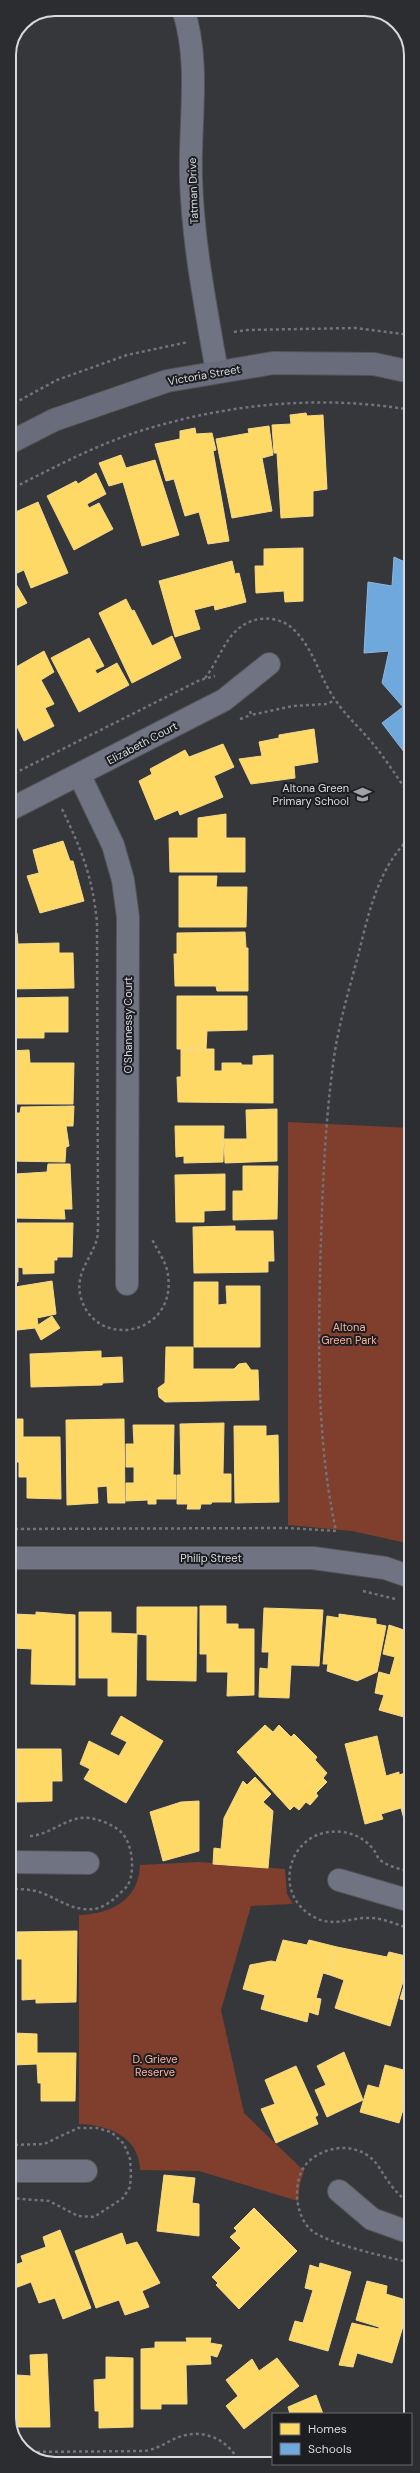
<svg xmlns="http://www.w3.org/2000/svg" width="420" height="2473" viewBox="0 0 420 2473" font-family="'DM Sans',sans-serif">
  <style>
    .green { fill: #803e2c }
    .homes { fill: #ffd966; stroke: #f4d98a }
    .schools { fill: #6fa8dc; stroke: #8fb7dd }
    .lines { fill: none; stroke-linecap: round; stroke-linejoin: round }
    .street-casing { stroke: #545558; stroke-width: 24 }
    .secondary-casing { stroke: #545558; stroke-width: 24 }
    .path { stroke: #72737d; stroke-width: 2.5; stroke-dasharray: 3 3; stroke-linecap: butt }
    .street { stroke: #6f7382; stroke-width: 22 }
    .secondary { stroke: #696d7b; stroke-width: 22 }
    .labels { text-anchor: middle; dominant-baseline: central; stroke-width: 4; stroke-linejoin: round; paint-order: stroke }
    .street-label { font-size: 11px; fill: #d9dadf; stroke: #1d1e21 }
    .poi-label { font-size: 11px; fill: #d9dadf; stroke: #1d1e21; text-anchor: end }
    .park-label { font-size: 11px; fill: #fbaf9a; stroke: #1d1e21 }
    .rim { fill: none; stroke: #d9dadf; stroke-width: 2 }
  </style>
  <rect width="100%" height="100%" fill="#36373b"/>
  <!-- green -->
  <path class="green" d="M288,1122L411,1128V1544L352,1531L288,1525Z
    M199,1862L285,1869L287,1894L293,1904L251,1906L221,2010L244,2113L304,2171L300,2183L298,2201L199,2171L140,2170C139,2136 108,2125 79,2124V1915C111,1914 139,1900 140,1865Z"/>
  <!-- homes -->
  <path class="homes" d="M306,413L307,416L323,415L327,489L313,491V516L281,518L277,453H274L272,425L291,424L290,415Z
    M269,426L273,455L262,458L272,511L232,518L216,439L249,433L248,429Z
    M195,428L196,434L212,433L216,450L213,451L229,541L208,544L199,512L185,516L174,479L166,481L155,444L180,439V431Z
    M121,455L126,468L155,460L179,535L142,546L123,482L109,486L99,463Z
    M96,473L106,494L87,504L89,508L99,503L113,529L74,550L47,496L76,481L78,484Z
    M38,502L68,573L31,588L24,570L15,574L9,562V546L14,544L9,533V515Z
    M303,548V601L285,602L284,591L256,593L255,566H264V549Z
    M232,561L235,574L239,573L246,602L215,610L214,605L194,610L200,629L175,637L159,581Z
    M9,572L27,603L9,612Z
    M126,599L132,611L134,610L152,646L172,636L181,658L132,683L99,613Z
    M89,638L104,666L95,670L97,674L117,663L129,685L79,712L51,658Z
    M44,651L54,672L41,680L54,704L45,708L54,726L24,741L9,710V671Z
    M314,729L318,762L294,766L295,778L251,784L239,759L262,756L259,742L279,738V735Z
    M223,744L234,767L214,776L223,797L180,815L178,810L155,820L139,781L152,774L150,769L185,750L189,757Z
    M226,814V838H245V872H170L169,838H198V818Z
    M63,841L70,861H73L84,901L40,913L27,876L39,873L33,850Z
    M179,876H217L216,887H247L246,927H179Z
    M245,932L246,948H248V991H217L216,986H175L174,954H177V933Z
    M9,933H17L18,944L59,943V953H73L74,988L9,989Z
    M177,996H247V1030L207,1031L206,1049H177Z
    M68,997V1032H44V1038H9V998Z
    M181,1049H214V1071H222V1063H241L242,1065H253V1056L273,1055V1103L178,1102L177,1077H181Z
    M29,1050L30,1063H74L73,1104H9V1051Z
    M74,1106L73,1126H66L69,1146L66,1147L65,1162L9,1161V1113H20L21,1107Z
    M277,1109V1161L225,1163L224,1139H247L246,1110Z
    M175,1126H224L223,1162L184,1163V1156L176,1157Z
    M48,1164H70L72,1209H64L65,1219L13,1218L12,1180H15V1174L47,1172Z
    M243,1166H278L277,1219L233,1220V1191H243Z
    M225,1174V1210L204,1211V1222H176L175,1175Z
    M9,1223H73L72,1257H57V1260H54V1273L23,1274V1268L18,1267V1282L9,1284Z
    M235,1226V1231H273L274,1261H268V1272L194,1273L193,1227Z
    M52,1281L56,1314L37,1318L38,1325L52,1316L60,1328L41,1340L35,1328L9,1331V1288Z
    M194,1282H218V1305L227,1304L226,1286H260V1347H194Z
    M166,1347H193V1369H234L239,1364L246,1363L251,1370H258L259,1400L165,1402L159,1397L158,1388L165,1383Z
    M101,1351V1358L122,1357L123,1382L103,1383L102,1385L31,1387L30,1354Z
    M9,1419H23V1437H60L61,1499L27,1498V1477H19V1462H9Z
    M124,1419L125,1503H108L107,1486L97,1487L98,1503L67,1505L66,1420Z
    M224,1423L223,1474H231V1502H212L211,1504H201L200,1509H187L188,1504H177V1475H181L180,1424Z
    M133,1425H174L173,1475H176V1499H156V1504H148V1500L126,1501V1483H134V1467H126V1444H134Z
    M234,1426H266V1436L278,1435L279,1502L235,1503Z
    M200,1606H226V1624H238V1629H254V1695L227,1696L228,1672H207V1654H200Z
    M137,1607H197L196,1681L147,1680V1635L137,1634Z
    M264,1608L323,1610L319,1666L291,1665L289,1698L259,1697L260,1668L268,1669L269,1652H262Z
    M36,1612L75,1615V1685L31,1684L32,1649L14,1648V1614L36,1615Z
    M79,1612H111V1633L137,1634L136,1696H108V1678H79Z
    M339,1614L376,1619V1624L386,1626L377,1672L357,1681L327,1671L328,1664H323L327,1616L339,1618Z
    M389,1625L410,1632L411,1628V1719L379,1710L384,1695L375,1693L379,1672L390,1675L395,1657L383,1654Z
    M9,1650H14V1692H9Z
    M121,1716L163,1741L126,1803L84,1779L90,1769L80,1764L89,1741L119,1756L127,1742L111,1734Z
    M265,1725L273,1732L279,1725L291,1737L294,1734L317,1757L315,1760L327,1773L323,1778L327,1782L316,1793L318,1796L310,1805L306,1802L299,1810L294,1806L290,1810L237,1752Z
    M377,1736L386,1776L399,1772V1775L408,1772L411,1785V1829L407,1830L401,1808L381,1814L383,1819L365,1824L345,1744Z
    M17,1749H61L62,1781H52V1801L17,1802Z
    M9,1773H13V1801H9Z
    M255,1777L271,1794L263,1802L273,1811L268,1868L213,1864L214,1848L221,1849L224,1818L243,1781L247,1785Z
    M199,1801V1851L163,1861L150,1812L181,1802Z
    M77,1931L76,2002L36,2003V1999L22,2000V1959H14V1932Z
    M283,1940L307,1945L309,1940L337,1947L330,1975L323,1973L316,1998L321,1999L318,2015L309,2012L307,2022L261,2009L265,1995L243,1989L250,1965L271,1961L276,1962Z
    M9,1946H13L14,1982H9Z
    M337,1947L387,1957L389,1952L410,1957L390,2026L335,2008L344,1980L330,1975Z
    M408,1972H411V2001L400,1999Z
    M411,2017V2034L408,2033Z
    M14,2033L37,2034V2053H76L75,2101H41V2083H38L37,2064L14,2065Z
    M344,2052L363,2100L327,2117L315,2090L326,2085L317,2066Z
    M9,2064H12V2114H9Z
    M385,2065L411,2072V2083L399,2123L360,2112L368,2085L379,2088Z
    M296,2066L318,2115L315,2117L318,2124L276,2143L261,2109L275,2104L265,2080Z
    M411,2156V2169L408,2168Z
    M164,2175L195,2178L192,2203L199,2204V2236L157,2231Z
    M254,2208L297,2251L239,2309L216,2285L218,2283L212,2277L241,2248L230,2237L237,2231L234,2228Z
    M60,2230L91,2308L63,2319L55,2298L39,2303L31,2282L15,2288V2265L23,2262L21,2256L46,2247L43,2237Z
    M122,2233L126,2245L137,2242L160,2283L142,2291L149,2307L125,2315L119,2300L96,2308L75,2251Z
    M9,2240H13V2300H9Z
    M320,2263L351,2272L328,2351L289,2340L295,2321L303,2323L313,2290L305,2288L310,2265L319,2268Z
    M367,2281L387,2286L386,2294L406,2300L411,2288V2324L404,2323L392,2363L357,2353L353,2367L339,2365L352,2323L379,2329V2327L356,2320Z
    M9,2337H13V2388H9Z
    M186,2338H211L210,2343L222,2345L217,2357L210,2355L211,2364L186,2365L187,2404H161V2409H141V2349L155,2348V2342H187Z
    M47,2354L50,2427H17V2375L31,2376L30,2355Z
    M106,2357L133,2358V2427L99,2428V2411H95L94,2380L106,2379Z
    M277,2358L299,2386L244,2429L226,2406L238,2396L226,2380L252,2359L259,2371Z
    M316,2395L323,2414H290L288,2407Z"/>
  <!-- schools -->
  <path class="schools" d="M394,557L411,565V761L382,723L403,707L382,683L389,651L364,653L368,582L392,586Z"/>
  <g class="lines">
    <defs>
      <path id="street" d="M183,9C201,63 189,124 191,179C193,244 206,308 217,372
        M80,776L113,845L123,880L128,917L127,1284
        M9,810L224,700L269,664
        M9,1558H313L385,1568L411,1577
        M9,1862L88,1863
        M339,1880L411,1901
        M9,2171H86
        M339,2191L372,2219L411,2233"/>
      <path id="secondary" d="M9,443L54,420L167,381L273,363L374,364L411,372"/>
    </defs>
    <!-- street casing -->
    <use href="#street" class="street-casing"/>
    <!-- secondary casing -->
    <use href="#secondary" class="secondary-casing"/>
    <!-- path -->
    <path class="path" d="M234,332L247,330L355,328L411,335
      M9,406L57,380L127,355L188,342
      M9,490C55,467 101,442 150,428C234,403 325,395 411,410
      M205,678C221,658 226,630 252,621C264,616 283,619 292,628C315,649 319,678 336,701C347,717 362,730 374,745C387,761 399,780 411,797
      M250,711L251,715L293,706L327,704L335,700
      M240,719L251,715
      M9,776L200,680L215,676
      M62,809C82,851 92,875 97,922L98,1221C98,1227 98,1234 97,1239C91,1259 76,1272 80,1294C92,1351 177,1337 168,1275C167,1263 157,1250 152,1239
      M9,1529L288,1528L336,1531C318,1447 318,1361 320,1275C322,1202 324,1129 334,1057C339,1023 349,990 358,956C368,916 378,866 411,837
      M363,1591L395,1599
      M411,1872C401,1869 389,1867 380,1860C377,1857 376,1853 374,1850C366,1840 356,1834 343,1832C290,1825 269,1893 314,1917C333,1928 350,1917 370,1918C383,1918 398,1925 411,1929
      M9,1889C20,1889 32,1889 42,1893C60,1900 72,1911 94,1909C102,1908 111,1902 117,1896C120,1893 125,1889 128,1885C135,1871 133,1845 122,1833C114,1825 101,1820 90,1818C68,1815 51,1835 30,1836
      M9,2145L44,2144L78,2128H97L111,2132L124,2144L130,2159L131,2174L130,2187L123,2198L94,2217L78,2216L49,2201L9,2198
      M411,2205C402,2198 394,2190 388,2181C381,2172 378,2162 367,2155C349,2143 324,2147 308,2162C291,2179 294,2220 315,2233C342,2248 381,2255 411,2263
      M25,2452L145,2451C162,2448 171,2438 186,2435C207,2430 232,2442 239,2464"/>
    <!-- street -->
    <use href="#street" class="street"/>
    <!-- secondary -->
    <use href="#secondary" class="secondary"/>
  </g>
  <!-- icons -->
  <defs>
    <symbol id="school-bare" viewBox="-9 -9 18 18"><path d="M0-5L7-2L0 1L-7-2ZM-4 1L0 2.5L4 1V4Q0 6-4 4Z" fill="#a0a1a6" stroke="#1d1e21" stroke-width="2.5" paint-order="stroke"/></symbol>
  </defs>
  <g fill-rule="evenodd">
    <use href="#school-bare" x="350" y="782" width="25" height="25"/>
  </g>
  <g class="labels">
    <!-- street labels -->
    <g class="street-label">
      <text transform="translate(193 191) rotate(-92)">Tatman Drive</text>
      <text transform="translate(204 375) rotate(-10)">Victoria Street</text>
      <text transform="translate(142 743) rotate(-28)">Elizabeth Court</text>
      <text transform="translate(128 1025) rotate(-90)">O'Shannessy Court</text>
      <text x="211" y="1558">Philip Street</text>
    </g>
    <!-- poi labels -->
    <g class="poi-label">
      <text x="349" y="788">Altona Green<tspan x="349" dy="13">Primary School</tspan></text>
    </g>
    <!-- park labels -->
    <g class="park-label">
      <text x="349" y="1327">Altona<tspan x="349" dy="13">Green Park</tspan></text>
      <text x="155" y="2059">D. Grieve<tspan x="155" dy="13">Reserve</tspan></text>
    </g>
  </g>
  <!-- crop -->
  <path d="M0 0H420V2473H0ZM55 16H365A39 39 0 0 1 404 55V2418A39 39 0 0 1 365 2457H55A39 39 0 0 1 16 2418V55A39 39 0 0 1 55 16Z" fill="#2c2d30" fill-rule="evenodd"/>
  <path class="rim" d="M55 16H365A39 39 0 0 1 404 55V2418A39 39 0 0 1 365 2457H55A39 39 0 0 1 16 2418V55A39 39 0 0 1 55 16Z"/>
  <!-- legend -->
  <rect x="272" y="2413" width="140" height="52" fill="#1d1e21" stroke="#68696d"/>
  <rect x="280" y="2423" width="20" height="12" fill="#ffd966" stroke="#68696d"/>
  <text x="308" y="2433" font-size="12" fill="#d9dadf">Homes</text>
  <rect x="280" y="2443" width="20" height="12" fill="#6fa8dc" stroke="#68696d"/>
  <text x="308" y="2453" font-size="12" fill="#d9dadf">Schools</text>
</svg>
